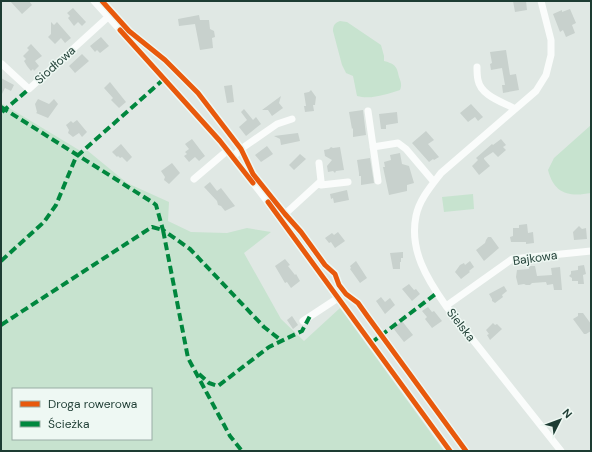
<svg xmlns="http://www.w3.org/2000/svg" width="592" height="452" viewBox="0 0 592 452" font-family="'DM Sans',sans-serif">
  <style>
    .green { fill: #c7e3cf; fill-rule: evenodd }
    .building { fill: #c8d1cd }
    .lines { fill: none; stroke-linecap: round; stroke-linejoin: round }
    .minor { stroke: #fafcfb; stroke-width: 7 }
    .quiet { stroke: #00873e; stroke-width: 4; stroke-dasharray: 8 4; stroke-linecap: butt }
    .cycleway-casing { stroke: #eef8f3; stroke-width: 8 }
    .cycleway { stroke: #e8590c; stroke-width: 5 }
    .labels { text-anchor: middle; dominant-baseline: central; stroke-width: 3; stroke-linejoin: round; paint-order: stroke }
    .street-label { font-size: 12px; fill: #1d3c33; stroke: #eef8f3 }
  </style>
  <rect width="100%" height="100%" fill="#e0e8e4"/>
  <!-- green -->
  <path class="green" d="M340,21L347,22L381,45L384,56V61C395,64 397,66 399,77C401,82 402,85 400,90C387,94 371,100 357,96L353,76L346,73L342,65L333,31C333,25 335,23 340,21Z
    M1,103L79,150L88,151L127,183L169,202L168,221L191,232L227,233L247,228L271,232L244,253L281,319L304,341L340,308L444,451H1ZM13,389H151V439H13Z
    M591,125V193C569,197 554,194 548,170L554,158Z
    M473,194L474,209L444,212L442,197Z"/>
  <!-- building -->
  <path class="building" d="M10,1H29L32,5L22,14Z
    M513,1H526L527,10L515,12Z
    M73,8L86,22L82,26L78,22L74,26L68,18L70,16L67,13Z
    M570,9L576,23L572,25L575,33L566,37L563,30L560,32L553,14L562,10V12Z
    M199,15L200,20H209L210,29L214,31L215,37L212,38L213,48L200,50L195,24L179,26L178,19Z
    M51,22L54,25L57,22L71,38L65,43L61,38L55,44L48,37L51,34Z
    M101,37L109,46L100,53L97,50L95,52L90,46Z
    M31,44L42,56L35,61L39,66L34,71L33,69L31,71L27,66L24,61L26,59L23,56L29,50L27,48Z
    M506,50L510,75L516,74L519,90L503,93L502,85H505L502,68L491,70L490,64L492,63L490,52Z
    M82,54L89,61L75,73L69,66Z
    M1,78L14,85L11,91L5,88L1,96Z
    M110,82L126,102L119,108L111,100L113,98L104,88Z
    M232,85L234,102L227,103L224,86Z
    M311,90L316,97L315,105H313L314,111L305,112L304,106H306L304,93L309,92Z
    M281,96L279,103L283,108L272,116L268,110H262Z
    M38,99L49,104L54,99L58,104L48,118L36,113L37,112L35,104Z
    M471,104L483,117L478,121L475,117L468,122L460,113Z
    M244,109L253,120L256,117L261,124L246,136L239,127L247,120L241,112Z
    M363,110L366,135L353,137V128L352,129L349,112Z
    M397,112L398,123L386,125V129H381L379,114Z
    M77,120L87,132L82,137L79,133L73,137L68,133L69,130L66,125L71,121L73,123Z
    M426,131L434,140L428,144L439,157L434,160L433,159L429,162L412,143Z
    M298,133L300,141L281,145L280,139L274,136Z
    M192,139L205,156L199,161L195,157L189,162L184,156L187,154L185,152L189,149L185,144Z
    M501,139L506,145L503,147L506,150L498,157L493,152L484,158V159L490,166L479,175L472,166L478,160L476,158L492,144L493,145Z
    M121,144L132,157L127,162L122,157L120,158L118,156L117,157L112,152Z
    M267,146L273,154L261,162L255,155Z
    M331,147L333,148L340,147L344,170L336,171L335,173L333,171L328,172L327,166L332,160L325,156L324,150L329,149Z
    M400,153L402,164L409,166L414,183L407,185V191L389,195L383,167H385L384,162L391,160L390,155Z
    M300,154L306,159L294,170L289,165Z
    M370,158L374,183L361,185V176H359V173L357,160Z
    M172,163L180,173L169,184L164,180L165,177L161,171Z
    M210,182L217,191L221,188L235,206L225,211L221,206L218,205L217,201L204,187Z
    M347,190L349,200L334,203L333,198L331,199L330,194Z
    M527,224L528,233L533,232L534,243L526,244V242H511L510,237L513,236V228H519V225Z
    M579,226L582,229L586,228L587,239L574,240L573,232Z
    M338,232L345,241L335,248L331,242L329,243L325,238L332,233L334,235Z
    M488,237H491L499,248L484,261L476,250L485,243L486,240Z
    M403,252V258H401V262H400V269H393L390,253Z
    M285,259L290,265L288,266L295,275L296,274L300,281L291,288L287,282L285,283L275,266Z
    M356,261L367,278L360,283L350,269L351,268L350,266Z
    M470,261L474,267L469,271L470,272L461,279L455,272L460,265L464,263L465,265Z
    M584,265L586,274L583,275L584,284H578V281H572V278L569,276L571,274V271L578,270V266Z
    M529,266H535L537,276L552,275L551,268L560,267L562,290H554L553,284L547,285L546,282L532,283L530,285H526L524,284L518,285L516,277L517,270L529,269Z
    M409,284L414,290L416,289L420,294L412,301L402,289Z
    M504,286L507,291L502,295L503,297L495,303L492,301V299L489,294Z
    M381,297L385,302L390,298L395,305L385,314L376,301Z
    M428,307L432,312L434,311L442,321L432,328L425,319L427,317L422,311Z
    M578,313H583L591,324V331L586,334H584L573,319L578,316Z
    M292,316L298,325L293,329L287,320Z
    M402,321L413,335L404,342L393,328Z
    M493,323L495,325L497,324L502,329L490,340L487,335L489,334L486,330Z"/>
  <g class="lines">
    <!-- minor -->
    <path class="minor" d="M94,1L228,150L270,205L450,451
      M541,1L551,40V55L546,75L536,91L441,173C431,186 419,200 416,216C409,250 427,279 446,306L561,451
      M2,64L29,89L108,17
      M477,67C477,71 477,76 478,80C481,96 503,102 515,109
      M368,111L378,181
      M373,147L398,143L406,149L434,182
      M233,157L241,149L277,124L292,119
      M194,179L228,150
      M318,184L321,185L348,182
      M279,217L285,214L321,181L319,163
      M446,306L512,259L591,251
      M303,321L338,298"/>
    <!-- quiet -->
    <path class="quiet" d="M1,107L152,202L156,205L163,230L190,249L264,327L282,341
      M2,112L29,89
      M1,261L44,222L56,205L76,157L164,79
      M1,325L152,227L163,230L188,358L230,436L242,451
      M371,343L437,293
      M199,374L209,383L218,386L269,347L302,331L310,316"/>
    <defs>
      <path id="cycleway" d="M102,1L129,31L165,60L198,93L241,149L253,174L285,214L301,232L325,265L335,274L339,285L346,294L358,303L368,317L466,451
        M120,30L220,141L253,183
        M268,202L450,451"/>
    </defs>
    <!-- cycleway casing -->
    <use href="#cycleway" class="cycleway-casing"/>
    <!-- cycleway -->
    <use href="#cycleway" class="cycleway"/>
  </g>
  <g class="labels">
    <!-- street labels -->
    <g class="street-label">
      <text transform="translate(55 65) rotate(-42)">Siodłowa</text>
      <text transform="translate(535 258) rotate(-8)">Bajkowa</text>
      <text transform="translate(461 325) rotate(52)">Sielska</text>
    </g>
  </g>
  <!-- border -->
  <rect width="592" height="452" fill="none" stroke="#1d3c33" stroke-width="4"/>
  <!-- legend -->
  <rect x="12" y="388" width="140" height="52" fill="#eef8f3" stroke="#9aada6"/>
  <rect x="20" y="401" width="20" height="6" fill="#e8590c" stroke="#9aada6"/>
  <text x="48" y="408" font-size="12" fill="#1d3c33">Droga rowerowa</text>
  <rect x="20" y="421" width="20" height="6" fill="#00873e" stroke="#9aada6"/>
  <text x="48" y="428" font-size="12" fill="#1d3c33">Ścieżka</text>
  <!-- north arrow -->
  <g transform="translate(560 420) rotate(48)" stroke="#eef8f3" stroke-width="3" paint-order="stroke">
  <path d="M0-3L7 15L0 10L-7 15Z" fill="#1d3c33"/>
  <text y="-6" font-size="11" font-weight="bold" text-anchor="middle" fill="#1d3c33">N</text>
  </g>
</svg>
